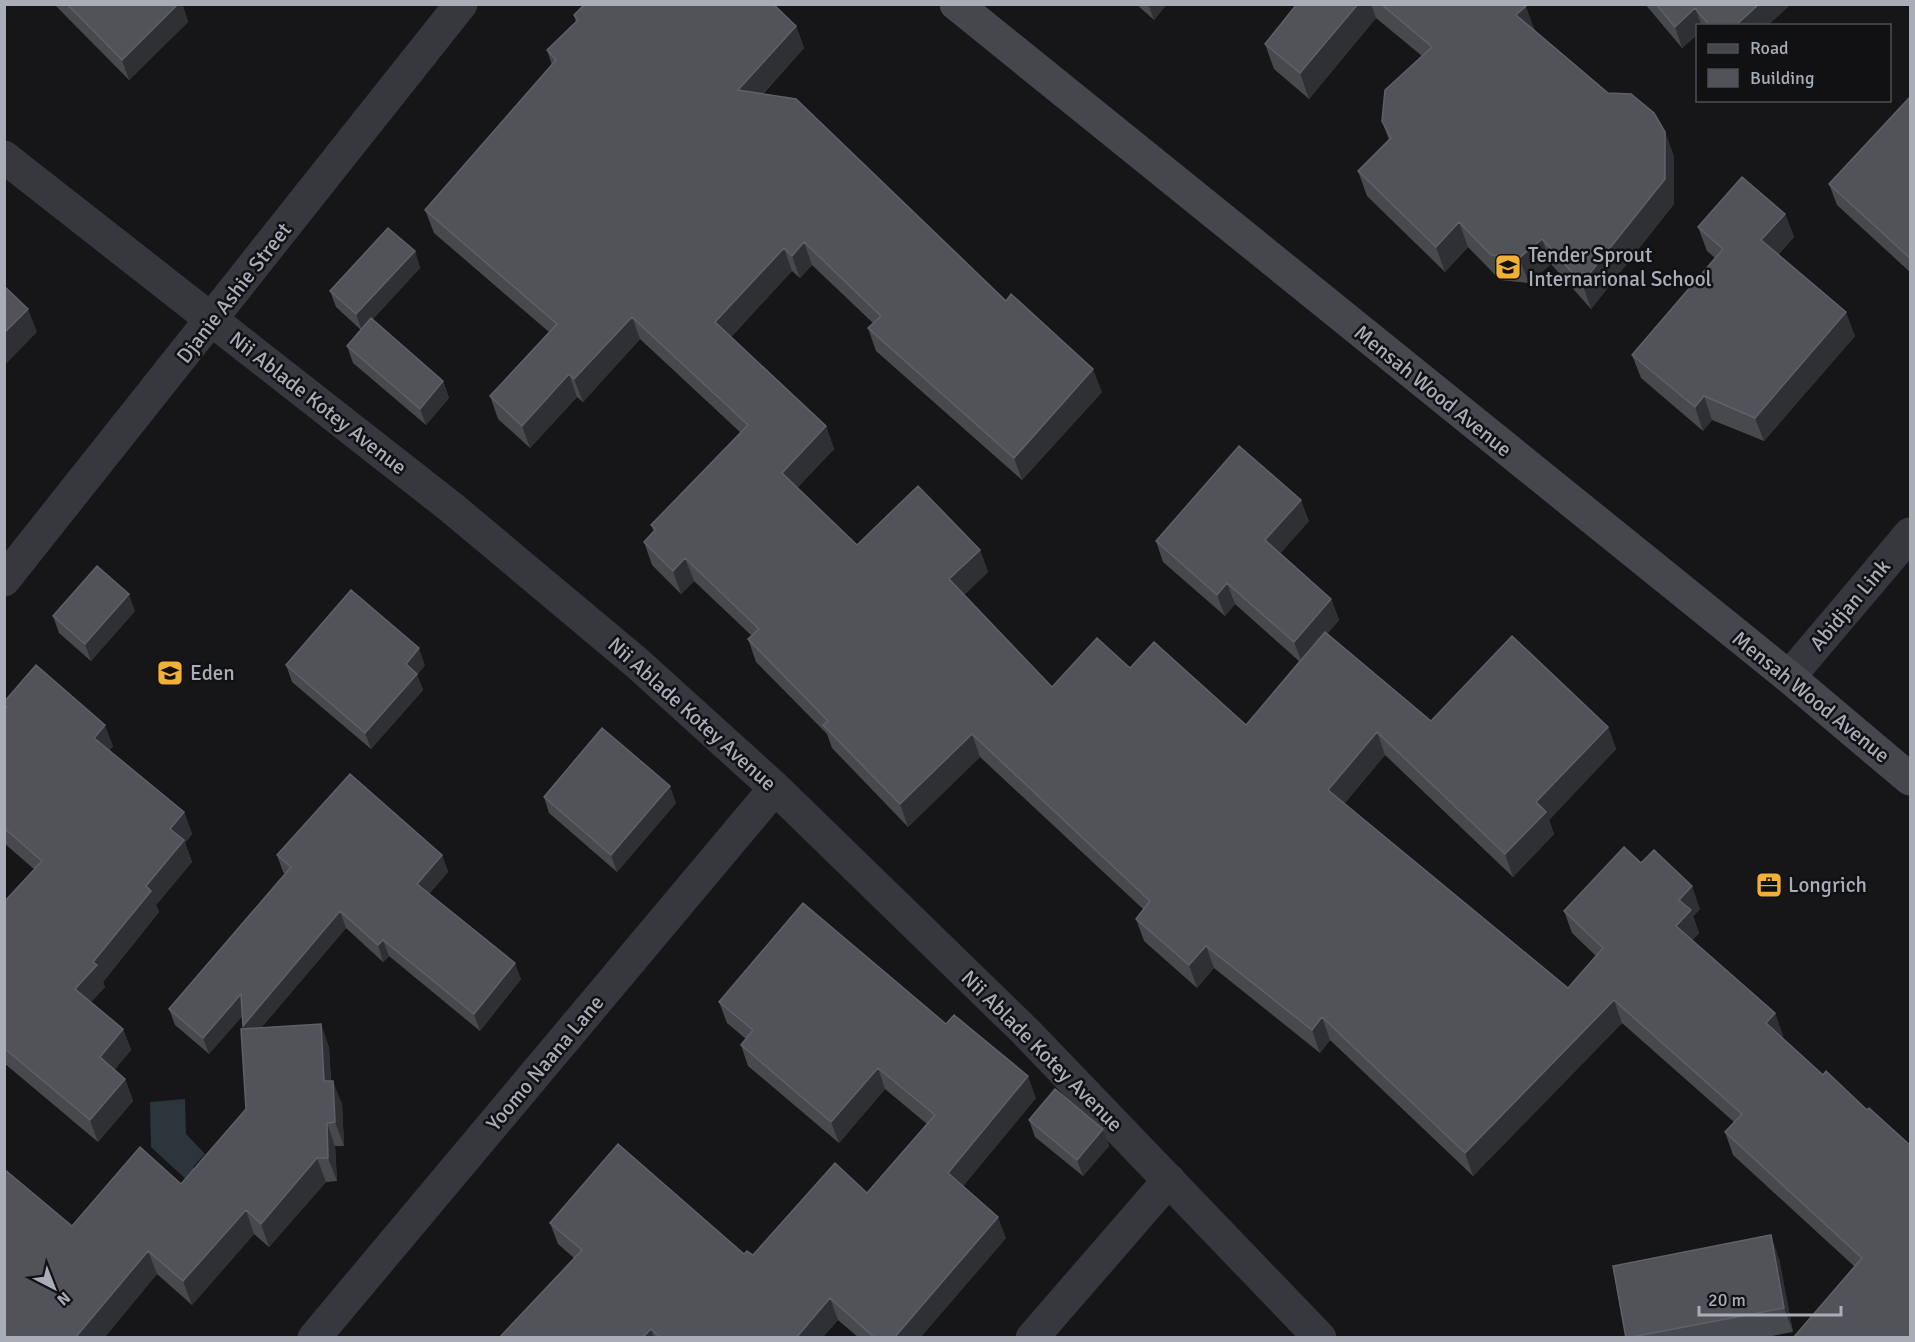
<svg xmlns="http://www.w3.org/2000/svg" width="1915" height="1342" viewBox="0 0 1915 1342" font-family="Signika,sans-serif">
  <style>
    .water { fill: #2c353c }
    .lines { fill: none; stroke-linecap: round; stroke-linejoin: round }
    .street { stroke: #37383d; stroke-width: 33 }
    .secondary { stroke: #45474d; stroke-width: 33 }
    .wall { fill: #47494d }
    .shaded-wall { fill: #2f3033 }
    .building { fill: #525359; stroke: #5f6168; stroke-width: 1.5 }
    .labels { text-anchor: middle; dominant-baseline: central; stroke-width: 5; stroke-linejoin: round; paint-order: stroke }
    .poi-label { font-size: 21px; fill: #a8adb8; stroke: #111113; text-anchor: start }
    .street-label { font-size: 21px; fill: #a8adb8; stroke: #111113 }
  </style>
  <rect width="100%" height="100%" fill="#161618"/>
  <!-- water -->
  <path class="water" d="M185,1099L186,1134L205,1154L193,1167L200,1174L191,1184L151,1147L150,1102Z"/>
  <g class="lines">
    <!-- street -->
    <path class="street" d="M4,157L452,508L637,663L775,788L1026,1032L1320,1338
      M4,580L461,4
      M1789,677L1910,534
      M314,1338L775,788
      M1032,1338L1169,1180"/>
    <!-- secondary -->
    <path class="secondary" d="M956,4L1789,677L1910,779"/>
  </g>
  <!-- wall -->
  <path class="wall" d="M54,4H184L183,6L188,22L129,80Z
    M1136,4H1167L1154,20Z
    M1297,4H1522L1535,31L1608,93L1665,132L1674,157V204L1591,309L1551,264L1529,283L1500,280L1468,247L1445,272L1367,196L1358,171L1389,140L1382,121L1422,56L1376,18L1309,99L1274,69L1265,44Z
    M1645,4H1791L1767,26H1698V34L1682,48Z
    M574,15L796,26L804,48L763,94L1006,301L1102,392L1022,480L876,351L868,328L873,323L812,265L800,278L792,271L731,337L826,426L834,449L797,488L857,545L980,550L988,572L964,595L1052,687L1130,668L1246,725L1299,661L1235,604L1225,616L1163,562L1156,541L1309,521L1280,553L1331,599L1339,620L1327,634L1431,721L1608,727L1616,749L1549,820L1554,834L1513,877L1385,755L1344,804L1568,988L1596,956L1572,933L1564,911L1641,863L1700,909L1693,916L1699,933L1692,940L1775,1013L1783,1036L1782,1037L1911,1338L1855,1267L1733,1155L1725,1132L1734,1122L1622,1023L1473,1176L1330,1040L1320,1053L1214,968L1197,988L1144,941L1136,919L1143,909L980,757L908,827L832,748L827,734L756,662L748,639L752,636L694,581L681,594L652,565L644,542L654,532L651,525L741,433L640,339L583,402L577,397L530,448L498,419L490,396L549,332L434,233L425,210L552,65L547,50L576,22Z
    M1911,96V273L1837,205L1829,184Z
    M1785,214L1794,237L1778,255L1855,336L1764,441L1712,420L1703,431L1641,378L1632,355L1715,258L1707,251L1698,227Z
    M415,251L420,268L372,320L443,381L449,398L426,425L353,363L347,346L361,330L336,307L330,291Z
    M135,611L91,661L59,633L53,616Z
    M286,665H425L417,675L423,690L371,749L292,682Z
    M4,702L113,746L109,751L184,812L192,834L185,843L192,862L156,905L159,912L103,982L105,987L91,1002L123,1029L131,1050L114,1070L125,1079L133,1101L98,1142L4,1063V902L35,870L4,843V710L5,709Z
    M544,797L676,803L617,872L549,813Z
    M277,855H442L448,872L429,894L521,979L480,1031L389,956L383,962L346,928L261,1028L321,1024L329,1048L331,1081L342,1104L344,1146H335L337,1181L326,1182L269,1247L254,1234L192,1305L157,1274L104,1338H4L72,1226L181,1184L246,1109L244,1029L242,1016L209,1054L175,1025L169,1009L285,874L283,872Z
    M719,1002L946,1024L1036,1098L963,1186L1006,1238L920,1338H859L838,1320L822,1338H499L574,1258L558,1244L550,1223L753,1255L867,1193L927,1124L885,1089L839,1143L748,1066L741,1045L746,1039L727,1023Z
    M1029,1120L1103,1129L1109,1146L1083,1176L1035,1137Z
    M1779,1259L1793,1332L1761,1338H1626Z"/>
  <!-- shaded-wall -->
  <path class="shaded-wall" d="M175,4H184L183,6L188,22L129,80L122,60Z
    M1148,4H1167L1154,20Z
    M1358,4H1371L1376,18L1309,99L1300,73Z
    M1759,4H1791L1767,26H1735Z
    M1526,6L1535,31L1516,15Z
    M1695,8L1702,26H1698V34L1682,48L1675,27Z
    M796,26L804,48L746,112L738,90Z
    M1665,132L1674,157V204L1591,309L1582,283Z
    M1785,214L1794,237L1770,264L1761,240Z
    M1459,222L1468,247L1445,272L1436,247Z
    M1542,239L1551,264L1529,283L1519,258Z
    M804,242L812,265L800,278L792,256Z
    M784,248L792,271L723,345L715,322Z
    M415,251L420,268L362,331L356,314Z
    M28,309L37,332L4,366V333Z
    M1846,312L1855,336L1764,441L1755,418Z
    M632,317L640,339L583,402L574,379Z
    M1093,369L1102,392L1022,480L1014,458Z
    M569,374L577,397L530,448L522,426Z
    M443,381L449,398L426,425L420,409Z
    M1704,396L1712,420L1703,431L1695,407Z
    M826,426L834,449L790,495L782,473Z
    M1301,500L1309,521L1273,562L1265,540Z
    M980,550L988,572L957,602L949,579Z
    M685,558L694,581L681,594L673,571Z
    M1227,583L1235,604L1225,616L1217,595Z
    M129,594L135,611L91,661L85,644Z
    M1331,599L1339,620L1302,663L1294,642Z
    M419,648L425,665L417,675L423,690L371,749L365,733L406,664Z
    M105,725L113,746L102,760L94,738Z
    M1608,727L1616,749L1549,820L1554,834L1513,877L1505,854L1536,802Z
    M1377,732L1385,755L1336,813L1328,790Z
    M972,734L980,757L908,827L900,804Z
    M670,786L676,803L617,872L611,855Z
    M184,812L192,834L185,843L192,862L156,905L159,912L103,982L105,987L83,1010L75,989L146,886L170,829Z
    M442,855L448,872L423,901L417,884Z
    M1692,886L1700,909L1693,916L1699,933L1684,949L1676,926L1679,900Z
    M340,911L346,928L249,1042L243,1026Z
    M383,940L389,956L383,962L378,945Z
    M1206,946L1214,968L1197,988L1189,965Z
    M515,963L521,979L480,1031L474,1014Z
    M241,994L247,1011L209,1054L203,1038Z
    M1614,1000L1622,1023L1473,1176L1465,1153Z
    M1775,1013L1783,1036L1774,1046L1766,1023Z
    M1322,1017L1330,1040L1320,1053L1312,1030Z
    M321,1024L329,1048L332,1104L324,1081Z
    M123,1029L131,1050L107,1079L100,1057Z
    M878,1068L885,1089L839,1143L831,1122Z
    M1028,1076L1036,1098L956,1195L948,1173Z
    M125,1079L133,1101L98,1142L90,1120Z
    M333,1081L342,1104L344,1146L335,1122Z
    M327,1123L335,1146L337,1181L328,1158Z
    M1103,1129L1109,1146L1083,1176L1077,1160Z
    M317,1158L326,1182L269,1247L261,1224Z
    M246,1210L254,1234L192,1305L183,1281Z
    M998,1217L1006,1238L920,1338H894Z
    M1771,1235L1779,1259L1793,1332L1784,1308Z
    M148,1251L157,1274L104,1338H75Z
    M830,1298L838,1320L822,1338H796Z
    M651,1329L654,1338H642Z"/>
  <!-- building -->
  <path class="building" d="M67,4H178L122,60Z
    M585,4H773L796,26L738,90L796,99L1006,301L1011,294L1093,369L1014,458L868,328L881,316L804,242L792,256L784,248L715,322L826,426L782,473L857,545L918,486L980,550L949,579L1052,687L1097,638L1130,668L1154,642L1246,725L1325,632L1431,721L1512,636L1608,727L1536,802L1546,812L1505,854L1377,732L1328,790L1568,988L1603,948L1564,911L1624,847L1641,863L1654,850L1692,886L1679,900L1691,910L1676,926L1775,1013L1766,1023L1823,1075L1826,1071L1867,1110L1869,1108L1911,1146V1338H1793L1862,1258L1725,1132L1742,1114L1614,1000L1465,1153L1322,1017L1312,1030L1206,946L1189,965L1136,919L1150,901L972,734L900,804L823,725L828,721L748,639L759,629L685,558L673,571L644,542L656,529L651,525L748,425L632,317L574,379L569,374L522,426L490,396L557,324L425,210L556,60L547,50L578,20L574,15Z
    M1297,4H1358L1300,73L1265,44Z
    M1381,4H1522L1526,6L1516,15L1608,93L1631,94L1654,113L1665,132V179L1582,283L1542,239L1519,258L1491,255L1459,222L1436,247L1358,171L1391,138L1382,121L1385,90L1432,47Z
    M1656,4H1759L1735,26H1710L1695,8L1675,27Z
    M1911,96V259L1829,184Z
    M1742,177L1785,214L1761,240L1846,312L1755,418L1704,396L1695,407L1632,355L1723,249L1698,227Z
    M388,228L415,251L356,314L330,291Z
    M4,286L28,309L4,333Z
    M371,318L443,381L420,409L347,346Z
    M1239,446L1301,500L1265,540L1331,599L1294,642L1227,583L1217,595L1156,541Z
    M97,566L129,594L85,644L53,616Z
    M351,590L419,648L406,664L417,674L365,733L286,665Z
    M36,665L105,725L94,738L184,812L170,829L184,840L146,886L151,891L93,962L97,965L75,989L123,1029L100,1057L125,1079L90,1120L4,1048V902L42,861L4,828V710L7,707L4,705V702Z
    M602,728L670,786L611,855L544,797Z
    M350,774L442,855L417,884L515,963L474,1014L383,940L378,945L340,911L243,1026L241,994L203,1038L169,1009L291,867L277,855Z
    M803,903L946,1024L954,1015L1028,1076L948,1173L998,1217L894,1338H875L830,1298L796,1338H661L651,1329L642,1338H499L582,1250L550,1223L618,1144L744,1254L747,1251L753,1255L835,1163L867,1193L935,1115L878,1068L831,1122L741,1045L753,1030L719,1002Z
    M321,1024L324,1081H333L335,1122L327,1123L328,1158H317L261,1224L246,1210L183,1281L148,1251L75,1338H4V1169L72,1226L140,1147L181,1184L246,1109L241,1029Z
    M1055,1089L1103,1129L1077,1160L1029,1120Z
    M1771,1235L1784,1308L1626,1338L1613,1266Z"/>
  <!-- icons -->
  <defs>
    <symbol id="school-square" viewBox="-11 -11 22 22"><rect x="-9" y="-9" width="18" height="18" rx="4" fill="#f2b134" stroke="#111113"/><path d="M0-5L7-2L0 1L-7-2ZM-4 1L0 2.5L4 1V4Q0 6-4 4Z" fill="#111"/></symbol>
    <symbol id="office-square" viewBox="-11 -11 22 22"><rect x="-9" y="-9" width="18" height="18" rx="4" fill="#f2b134" stroke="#111113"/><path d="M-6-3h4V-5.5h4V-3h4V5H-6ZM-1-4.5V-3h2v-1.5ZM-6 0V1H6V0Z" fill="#111"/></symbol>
  </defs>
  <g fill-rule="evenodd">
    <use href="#school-square" x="1493" y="252" width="30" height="30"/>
    <use href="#school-square" x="155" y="658" width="30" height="30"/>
    <use href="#office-square" x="1754" y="870" width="30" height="30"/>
  </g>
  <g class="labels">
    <!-- poi labels -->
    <g class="poi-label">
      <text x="1528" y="255">Tender Sprout<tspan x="1528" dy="24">Internarional School</tspan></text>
      <text x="190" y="673">Eden</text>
      <text x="1788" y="885">Longrich</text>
    </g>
    <!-- street labels -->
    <g class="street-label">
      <text transform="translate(234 293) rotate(-52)">Djanie Ashie Street</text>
      <text transform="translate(1433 391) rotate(39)">Mensah Wood Avenue</text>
      <text transform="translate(318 403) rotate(38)">Nii Ablade Kotey Avenue</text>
      <text transform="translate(1850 605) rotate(-50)">Abidjan Link</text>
      <text transform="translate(1811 697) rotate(39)">Mensah Wood Avenue</text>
      <text transform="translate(692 714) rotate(42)">Nii Ablade Kotey Avenue</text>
      <text transform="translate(1042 1051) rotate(45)">Nii Ablade Kotey Avenue</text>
      <text transform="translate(545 1063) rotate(-50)">Yoomo Naana Lane</text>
    </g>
  </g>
  <!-- border -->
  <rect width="1915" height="1342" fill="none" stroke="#a8adb8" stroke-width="12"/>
  <!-- legend -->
  <rect x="1696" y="24" width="195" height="78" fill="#111113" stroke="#4d4f55" stroke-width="1.5"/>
  <rect x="1708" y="44" width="30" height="9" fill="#45474d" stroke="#4d4f55" stroke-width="1.5"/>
  <text x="1750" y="54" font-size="18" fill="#a8adb8">Road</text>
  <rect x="1708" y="69" width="30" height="18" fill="#525359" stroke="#4d4f55" stroke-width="1.5"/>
  <text x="1750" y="84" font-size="18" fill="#a8adb8">Building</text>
  <!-- north arrow -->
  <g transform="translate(54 1288) rotate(138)" stroke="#111113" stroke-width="4.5" paint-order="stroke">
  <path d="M0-4.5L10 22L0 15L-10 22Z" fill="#a8adb8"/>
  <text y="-9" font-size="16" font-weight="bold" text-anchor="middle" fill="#a8adb8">N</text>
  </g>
  <!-- scale -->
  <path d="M1699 1306v9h142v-9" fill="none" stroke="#a8adb8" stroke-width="3"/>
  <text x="1708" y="1306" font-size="18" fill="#a8adb8" stroke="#111113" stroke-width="4.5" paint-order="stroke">20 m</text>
</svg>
